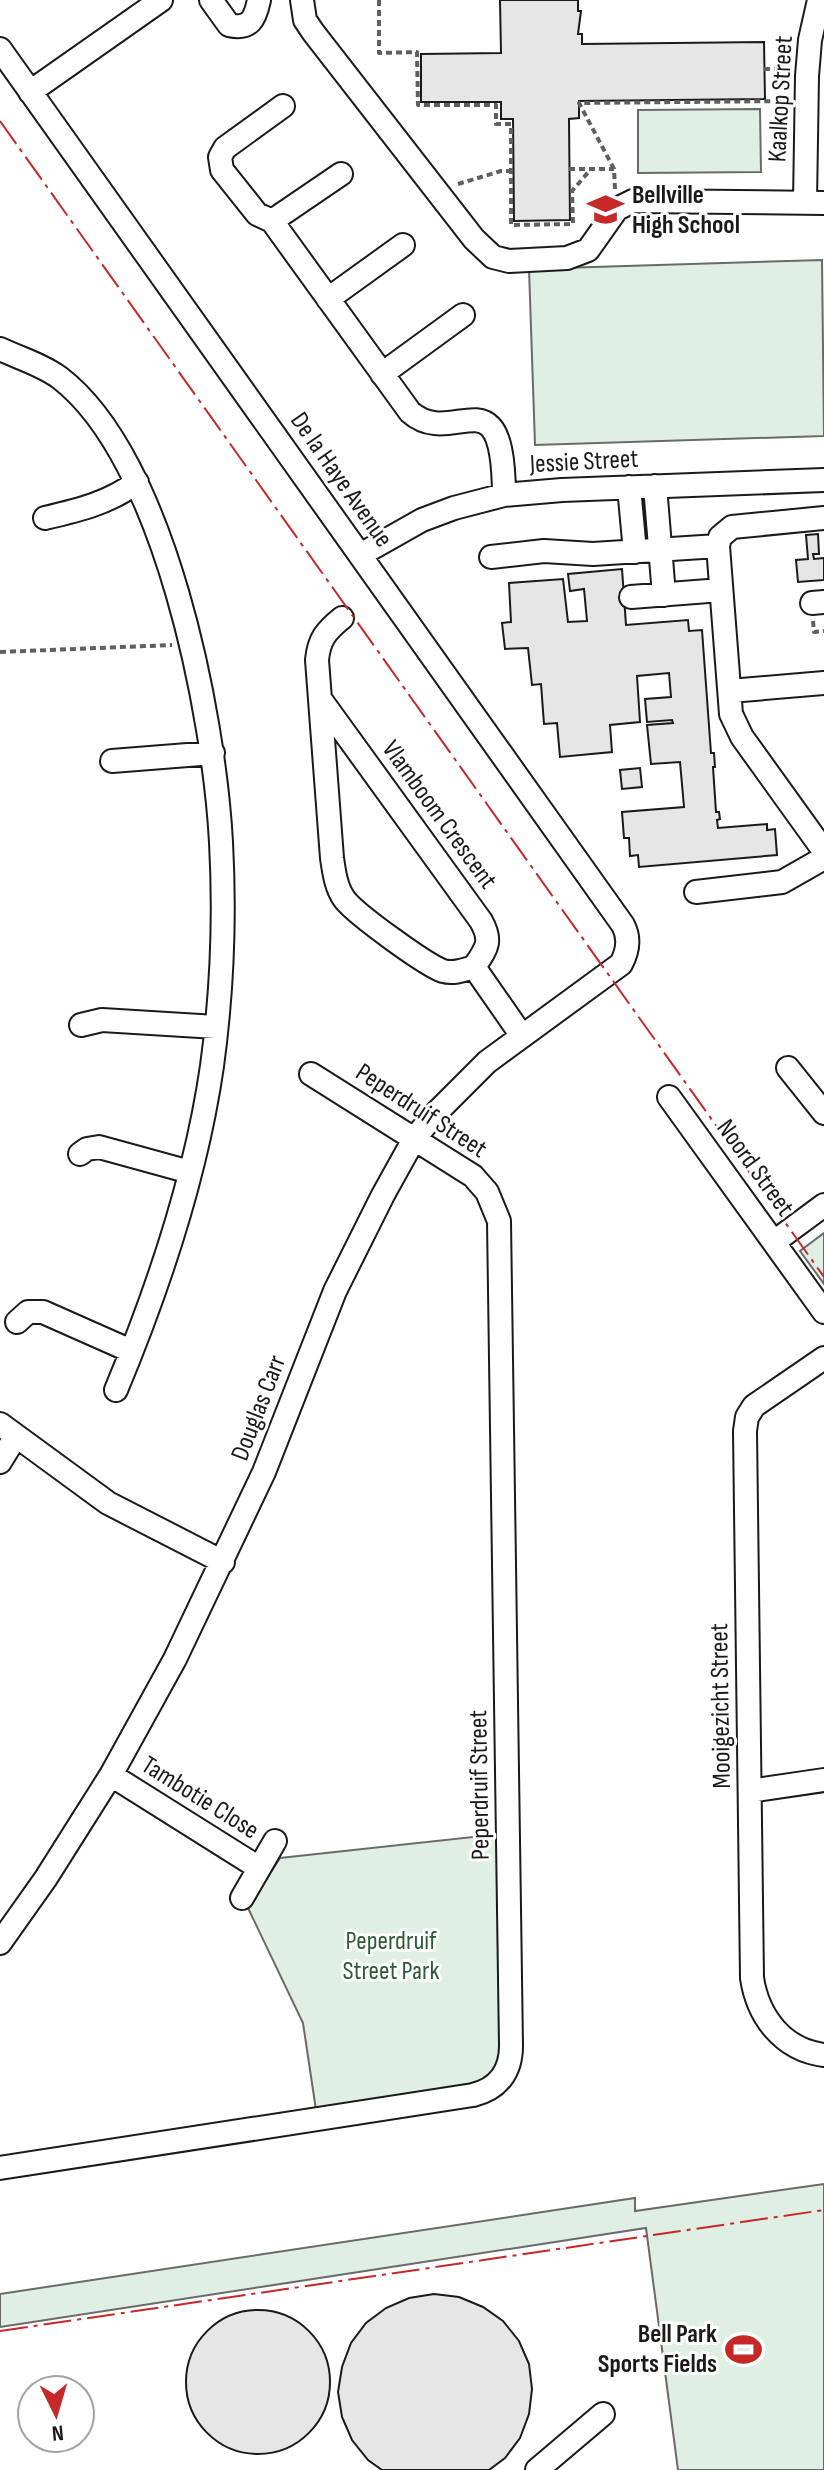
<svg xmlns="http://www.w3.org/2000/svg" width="824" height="2470" viewBox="0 0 824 2470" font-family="'Sofia Sans Condensed',sans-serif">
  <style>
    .green { fill: #e0efe3; stroke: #6a6a6a; stroke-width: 2 }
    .building { fill: #e6e6e6; stroke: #1a1a1a; stroke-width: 2 }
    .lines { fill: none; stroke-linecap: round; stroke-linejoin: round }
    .minor-casing { stroke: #1a1a1a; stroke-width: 26 }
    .path { stroke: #5f5f5f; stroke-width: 4; stroke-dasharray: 6 4; stroke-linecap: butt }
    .minor { stroke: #fff; stroke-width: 22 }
    .power { stroke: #c62828; stroke-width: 2; stroke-dasharray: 28 6 4 6; stroke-linecap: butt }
    .labels { text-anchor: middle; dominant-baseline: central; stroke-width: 6; stroke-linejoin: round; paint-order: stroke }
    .street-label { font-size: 26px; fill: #1a1a1a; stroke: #fff }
    .poi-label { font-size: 26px; font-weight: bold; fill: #1a1a1a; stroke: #fff; text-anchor: start }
    .park-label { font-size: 26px; fill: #2b5a34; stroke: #fff }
  </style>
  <rect width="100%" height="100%" fill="#fff"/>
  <!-- green -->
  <path class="green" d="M760,109L761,172L638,173V110Z
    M822,260L824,436L535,445L529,269Z
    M824,1233V1284L800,1251Z
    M500,1834L502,2056L494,2073L479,2084L316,2110L303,2023L248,1908L280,1858Z
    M824,2184V2470H678L646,2228L0,2327V2294L635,2198V2211Z"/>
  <!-- building -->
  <path class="building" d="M500,0H578V11H581L578,34H582V44L764,42L765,99L579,101V118L569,119L570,220L514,221L513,119H501V102H421V54L501,53Z
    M818,534L819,554H813L814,559L824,558V580L798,582L796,560L808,559L806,535Z
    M622,569L626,625L688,620L689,631L702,630L711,753H714L715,767H713L716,812H719L720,819L717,820L718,828L767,824V830L775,829L777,855L639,867L638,855L630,856L629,838H624L622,812L684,807L680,762L651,764L647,725L673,723L672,720L647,722L645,699L671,697L669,673L637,676L640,722L610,725L612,752L560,757L557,723L544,724L541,684L532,685L528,648L505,649L502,623L511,622L509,583L563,579L568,622L587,621L584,589L570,591L568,574Z
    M640,768L642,787L622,789L620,770Z
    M434,2294L459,2297L483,2307L503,2321L519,2341L529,2364L532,2389L529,2414L520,2438L505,2458L489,2470H382L368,2460L352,2440L342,2417L338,2392L342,2367L351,2343L366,2323L386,2308L409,2298Z
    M186 2382a72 72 0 1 1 144 0a72 72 0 1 1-144 0Z"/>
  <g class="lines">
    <defs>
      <path id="minor" d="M211,0L229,25C250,30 255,19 259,0
        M302,0L305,20L313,32L474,239L493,257L509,261L567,258L588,250L617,209L633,201L824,203
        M0,49L623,925C630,938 628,951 621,964L487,1062L433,1116L414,1139L383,1195L335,1291L264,1472L175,1659L111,1775L46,1878L0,1943
        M30,92L161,0
        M283,106L225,148L220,157L222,170L257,214L272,221L410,412C454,451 503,367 504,495
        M805,202L807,76L810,40L819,0
        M272,221L341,174
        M328,299L403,245
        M0,349C19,358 43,365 60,378C165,459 214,715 221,842C225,916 222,993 212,1066C196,1177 159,1287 116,1390
        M382,374L463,315
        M655,486L664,595
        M629,487L635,552
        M45,518C79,510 109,503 137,482
        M824,518L732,527L720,537L718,546L731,714L742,737L824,851
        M360,555L422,520L454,508L504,495L562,490L824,480
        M491,557L544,551L593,554L718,546
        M631,597L721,590
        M812,603L824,602
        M730,691L824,683
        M321,700L481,921C493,942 486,949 474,967C464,970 454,974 443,971C426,965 357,915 345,900C336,888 334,872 332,858L317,660C319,639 326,631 342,618
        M112,761L213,753
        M696,892L782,882L824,858
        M474,967L522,1036
        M81,1025L102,1020L216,1027
        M788,1068L824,1113
        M669,1097L824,1312
        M80,1154L87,1149L99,1147L190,1172
        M774,1242L824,1205
        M17,1322L28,1312H43L131,1351
        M824,1358L754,1406L747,1417L745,1431L752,1978C758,2017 783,2050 824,2055
        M0,1424L108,1503L223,1562
        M0,1462L16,1436
        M111,1775L259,1868
        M750,1791L824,1780
        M242,1898L275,1841
        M0,2168L473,2095C498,2089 511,2072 511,2046L499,1221L487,1192L473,1176L311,1074
        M537,2470L603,2414"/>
    </defs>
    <!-- minor casing -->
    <use href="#minor" class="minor-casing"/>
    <!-- path -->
    <path class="path" d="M379,0V53L417,52L418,105H496V124H511V225L573,224L572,191L591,169
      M764,69H789
      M569,169H614
      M458,184L501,171H511
      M615,189L614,169L579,103L787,101
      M813,621L814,632L824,631
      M0,652L172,645"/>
    <!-- minor -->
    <use href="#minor" class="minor"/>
    <!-- power -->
    <path class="power" d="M0,121L824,1277
      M0,2331L824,2210"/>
  </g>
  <!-- icons -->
  <defs>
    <symbol id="school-bare" viewBox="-9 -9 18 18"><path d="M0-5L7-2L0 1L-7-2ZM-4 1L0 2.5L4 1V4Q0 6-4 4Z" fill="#c62828" stroke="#fff" stroke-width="2.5" paint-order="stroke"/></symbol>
    <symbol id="stadium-bare" viewBox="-9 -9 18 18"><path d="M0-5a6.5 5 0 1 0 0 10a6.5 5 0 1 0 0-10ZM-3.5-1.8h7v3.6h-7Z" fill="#c62828" stroke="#fff" stroke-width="2.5" paint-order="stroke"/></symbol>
  </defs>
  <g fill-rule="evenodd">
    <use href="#school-bare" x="580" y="184" width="51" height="51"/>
    <use href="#stadium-bare" x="718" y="2324" width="51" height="51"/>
  </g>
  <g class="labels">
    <!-- street labels -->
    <g class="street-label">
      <text transform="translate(781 99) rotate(-87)">Kaalkop Street</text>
      <text transform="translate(584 462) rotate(-3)">Jessie Street</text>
      <text transform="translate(341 480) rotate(55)">De la Haye Avenue</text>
      <text transform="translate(439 815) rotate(54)">Vlamboom Crescent</text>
      <text transform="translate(421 1111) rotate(33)">Peperdruif Street</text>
      <text transform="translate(755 1168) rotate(54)">Noord Street</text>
      <text transform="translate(259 1408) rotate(-69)">Douglas Carr</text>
      <text transform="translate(721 1706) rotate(-91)">Mooigezicht Street</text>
      <text transform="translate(480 1785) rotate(-91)">Peperdruif Street</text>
      <text transform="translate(200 1798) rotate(32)">Tambotie Close</text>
    </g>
    <!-- poi labels -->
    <g class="poi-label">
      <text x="632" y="195">Bellville<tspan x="632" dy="30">High School</tspan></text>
      <text x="717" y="2334" text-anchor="end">Bell Park<tspan x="717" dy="30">Sports Fields</tspan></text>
    </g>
    <!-- park labels -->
    <g class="park-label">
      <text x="391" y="1941">Peperdruif<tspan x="391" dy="30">Street Park</tspan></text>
    </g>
  </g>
  <!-- north arrow -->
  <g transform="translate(56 2414) rotate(175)"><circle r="38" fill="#ffffff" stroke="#a3a3a3" stroke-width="2"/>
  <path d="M0-6L14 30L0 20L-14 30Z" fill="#c62828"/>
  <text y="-12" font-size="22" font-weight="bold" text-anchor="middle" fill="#1a1a1a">N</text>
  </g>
</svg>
